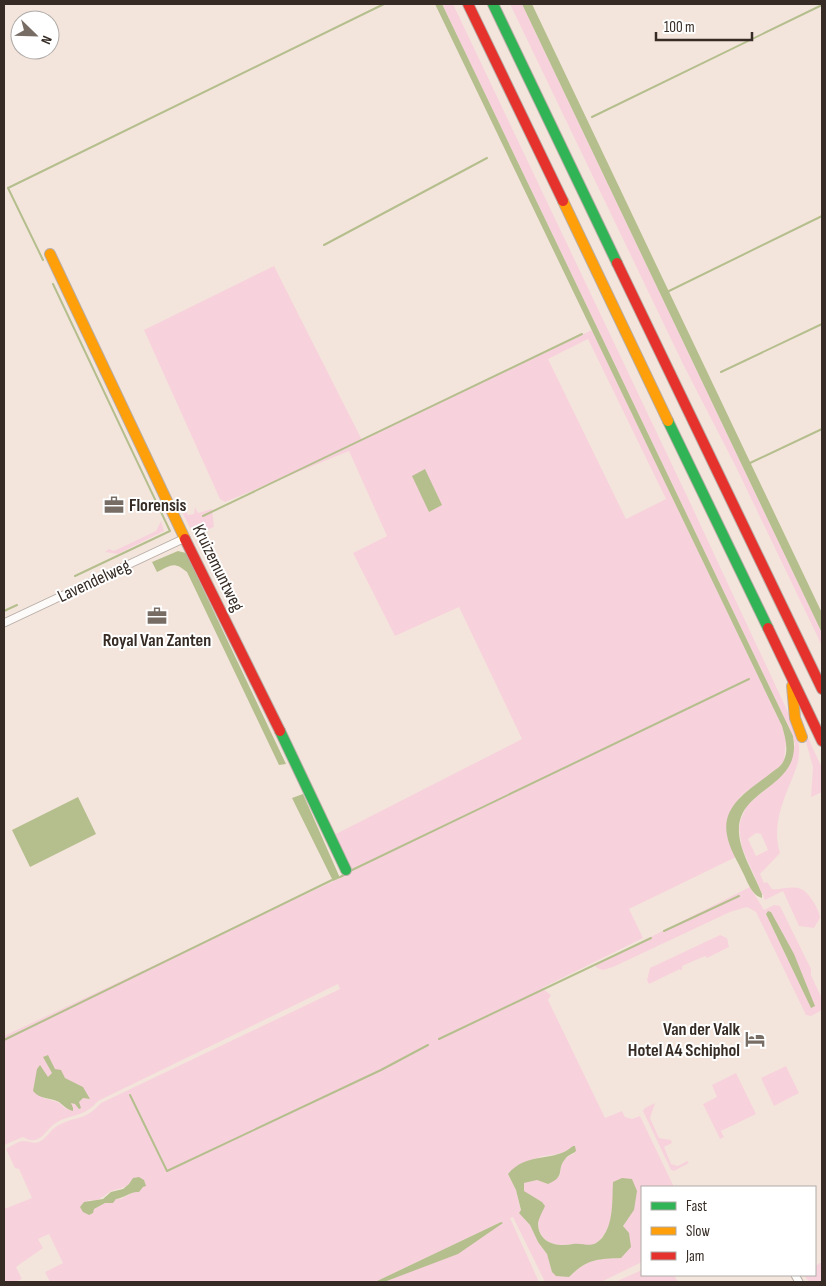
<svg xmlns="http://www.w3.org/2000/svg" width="826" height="1286" viewBox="0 0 826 1286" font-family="'Sofia Sans Condensed',sans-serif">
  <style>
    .green { fill: #f7d2dc; fill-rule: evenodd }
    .water { fill: #b5be8d }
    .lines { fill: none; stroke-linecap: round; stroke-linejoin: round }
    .stream { stroke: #b5be8d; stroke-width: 2 }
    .street-casing { stroke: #b8ada6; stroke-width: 9 }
    .fast-casing { stroke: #b8ada6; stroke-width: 12 }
    .slow-casing { stroke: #b8ada6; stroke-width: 12 }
    .jam-casing { stroke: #b8ada6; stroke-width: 12 }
    .street { stroke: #fdfbfa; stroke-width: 7 }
    .fast { stroke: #30b455; stroke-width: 10 }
    .slow { stroke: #ff9f0a; stroke-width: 10 }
    .jam { stroke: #e5322d; stroke-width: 10 }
    .labels { text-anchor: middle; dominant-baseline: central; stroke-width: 4; stroke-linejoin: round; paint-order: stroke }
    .poi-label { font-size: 18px; font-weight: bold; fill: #362c25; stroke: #fff; text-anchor: start }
    .street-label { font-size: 18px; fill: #362c25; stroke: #fff }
  </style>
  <rect width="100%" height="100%" fill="#f4e5dc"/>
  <!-- green -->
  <path class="green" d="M442,4H453L694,511L793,723C796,733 800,743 799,753C799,762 795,771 792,779C782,803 772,827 780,853L760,874L764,883L767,882L772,889C780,890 793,885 801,889C808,891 820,910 820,918L814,928L799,926L783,891L765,900L742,848L739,828L741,819L747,805L776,781L795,745L793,736ZM756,833L761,834L768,850L756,856L748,839Z
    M510,4H522L822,633V646L736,467L684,366Z
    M274,266L362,440L592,330L782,726L786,741L784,761L780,767L742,795L730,812V844L736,857L629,909L643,938L542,988L551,995L548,1000L605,1118L622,1111L625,1117L632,1119L640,1116L674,1187H642V1262L601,1282H545L513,1217L510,1218L539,1282H384L486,1235L501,1222L375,1282H50L45,1272L63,1263L49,1234L38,1239L43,1248L16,1267L22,1279L14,1282H4V1209L32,1198L19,1169L15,1168L6,1149C11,1146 18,1141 24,1141C29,1141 33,1144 39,1142C46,1139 50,1130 57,1126C76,1115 84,1122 101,1103L340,989L338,984L98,1101C83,1119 69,1113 53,1125C47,1130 43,1138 35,1140C30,1141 27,1139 23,1137L4,1145V1036L340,878L351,869L334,835L522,739L459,607L395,636L353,553L387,536L349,451L225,502L220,499L144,330ZM588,339L666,499L626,519L548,359ZM48,1077L89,1099L83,1098L79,1102V1104L70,1103L66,1109L58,1102L43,1098ZM573,1146L574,1154C563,1157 560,1165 560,1176L548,1184L537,1180L524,1183L523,1191L542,1202C541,1209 537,1218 538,1225C541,1244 557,1247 573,1244C578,1244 583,1246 588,1246C603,1244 612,1222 612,1210H634L624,1223L621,1258C597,1259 587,1259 569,1277L552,1272L547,1254L538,1242L530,1225L519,1213L521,1211L516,1190L508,1174C515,1166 530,1160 540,1157C554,1153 560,1157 573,1146ZM129,1184L143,1187L121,1199H116L113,1203H105L94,1209L88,1200C99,1202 102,1197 110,1192C117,1188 122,1190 129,1184Z
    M183,506L188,515L194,514L195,507L198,513L212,509L214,527L204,531L201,524L190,528L180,508Z
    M161,521L164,531L118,554L105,552L109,549L114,551L156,531Z
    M803,727L822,768V792L811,797L813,767L802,728Z
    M750,887L764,910L774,905L780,906L811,969V975L822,999V1010L811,1016L806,1015L756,912L747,907L730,912L613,967L603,970L597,968L595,965ZM768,911L811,1008L766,914Z
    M720,935L727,938L729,947L707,958L705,956L682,966V971L680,969L649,984L647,980L650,968Z
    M786,1066L799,1093L774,1106L761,1078Z
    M736,1073L756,1114L721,1131L724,1137L720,1139L703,1104L717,1097L712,1085Z
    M655,1103L650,1118L659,1138L671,1140L672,1143L664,1147L671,1164L678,1166L687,1161L689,1163L674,1171L671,1170L643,1111L645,1108Z
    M822,1262V1282H809L804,1275H815V1266Z
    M642,1270V1275H674L678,1282H615Z"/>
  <!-- water -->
  <path class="water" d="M435,4H442L793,736C803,790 736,786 739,833C740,852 755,876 762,894V898C751,895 747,880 742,871C737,860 729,848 727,835C721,805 751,789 771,773C776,769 781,767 784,760C789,749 785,737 782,726Z
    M522,4H532L822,613V633Z
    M425,469L442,505L429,512L412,476Z
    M178,551L186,553L286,764L279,765L187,572C174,561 171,565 157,572L152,562Z
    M303,794L340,878L333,881L292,798Z
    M78,797L96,834L30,867L12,830Z
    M768,911L771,912L794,954L815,1006L811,1008L766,914Z
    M48,1055L55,1069L61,1070L65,1078L83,1087L90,1099L83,1098L79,1102L81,1108L79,1109L75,1104L71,1103L73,1108V1111C66,1109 64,1106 59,1102C50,1097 40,1100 33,1091L37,1069L40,1065L48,1077L52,1073L43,1057Z
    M573,1146H575L576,1151C573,1154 568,1155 566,1158C555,1170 567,1176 548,1184L537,1180L524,1183V1191L542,1202L545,1206C543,1211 538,1219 538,1224C539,1244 558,1247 573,1244C585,1242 591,1250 602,1238C614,1223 612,1200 613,1182L622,1178L632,1179L637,1191L634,1210L623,1226L629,1233L631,1247L621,1258C597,1259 587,1259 569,1277L556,1276L552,1272L547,1254L538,1242L530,1225L519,1213L521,1210L516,1190L508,1174C527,1151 554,1163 573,1146Z
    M139,1177L144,1180L146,1186L143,1187L139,1192C131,1191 124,1198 116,1199L113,1203H105L94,1209L93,1213L89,1215L83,1212L80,1207L84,1202L103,1199L111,1192L123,1189L129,1184L133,1178Z
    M501,1222L503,1223L458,1254L384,1282H375Z"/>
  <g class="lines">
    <!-- stream -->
    <path class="stream" d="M592,117L822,5
      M324,245L487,158
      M43,260L8,188L384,4
      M53,284L170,531L75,576
      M667,292L822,216
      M721,372L822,324
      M750,463L822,429
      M203,516L582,334
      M4,611L17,605
      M350,871L749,679
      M340,877L346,874
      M664,931L739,896
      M439,1039L651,938
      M4,1040L332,880
      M130,1095L167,1171L381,1070L428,1045
      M821,1282L822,1281"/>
    <defs>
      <path id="street" d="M4,623L185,538
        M795,1275L799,1282"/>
      <path id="fast" d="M493,4L617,263
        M668,421L768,628
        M280,731L346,870"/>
      <path id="slow" d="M563,201L668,421
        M50,254L185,539
        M792,686L795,718L802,737"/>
      <path id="jam" d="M468,4L563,201
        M617,263L822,689
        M185,539L280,731
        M768,628L822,741"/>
    </defs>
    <!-- street casing -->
    <use href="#street" class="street-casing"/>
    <!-- fast casing -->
    <use href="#fast" class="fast-casing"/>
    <!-- slow casing -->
    <use href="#slow" class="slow-casing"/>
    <!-- jam casing -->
    <use href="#jam" class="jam-casing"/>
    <!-- street -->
    <use href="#street" class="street"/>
    <!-- fast -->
    <use href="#fast" class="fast"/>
    <!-- slow -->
    <use href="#slow" class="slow"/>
    <!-- jam -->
    <use href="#jam" class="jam"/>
  </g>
  <!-- icons -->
  <defs>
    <symbol id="office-bare" viewBox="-9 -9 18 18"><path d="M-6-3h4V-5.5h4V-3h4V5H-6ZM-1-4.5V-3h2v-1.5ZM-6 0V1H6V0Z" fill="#786d65" stroke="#fff" stroke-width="2.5" paint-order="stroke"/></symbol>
    <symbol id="hotel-bare" viewBox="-9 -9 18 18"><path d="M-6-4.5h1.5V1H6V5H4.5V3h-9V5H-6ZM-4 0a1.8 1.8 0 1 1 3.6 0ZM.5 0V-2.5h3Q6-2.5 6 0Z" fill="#786d65" stroke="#fff" stroke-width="2.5" paint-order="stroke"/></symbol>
  </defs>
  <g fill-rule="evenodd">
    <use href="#office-bare" x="100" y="491" width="28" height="28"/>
    <use href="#office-bare" x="143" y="602" width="28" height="28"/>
    <use href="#hotel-bare" x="741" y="1025" width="28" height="28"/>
  </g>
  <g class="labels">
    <!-- poi labels -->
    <g class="poi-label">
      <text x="129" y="505">Florensis</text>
      <text x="157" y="640" text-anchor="middle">Royal Van Zanten</text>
      <text x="740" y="1029" text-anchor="end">Van der Valk<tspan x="740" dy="21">Hotel A4 Schiphol</tspan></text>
    </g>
    <!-- street labels -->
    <g class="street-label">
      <text transform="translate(218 568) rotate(64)">Kruizemuntweg</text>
      <text transform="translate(94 581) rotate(-25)">Lavendelweg</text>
    </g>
  </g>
  <!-- border -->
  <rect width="826" height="1286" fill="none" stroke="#362c25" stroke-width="10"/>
  <!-- legend -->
  <rect x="641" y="1186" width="175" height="90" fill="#ffffff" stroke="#afaba8"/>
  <rect x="651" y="1202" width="25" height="8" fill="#30b455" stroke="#afaba8"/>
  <text x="686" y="1211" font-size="15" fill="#362c25">Fast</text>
  <rect x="651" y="1227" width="25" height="8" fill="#ff9f0a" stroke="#afaba8"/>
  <text x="686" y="1236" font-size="15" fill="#362c25">Slow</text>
  <rect x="651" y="1252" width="25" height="8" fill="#e5322d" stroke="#afaba8"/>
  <text x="686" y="1261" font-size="15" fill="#362c25">Jam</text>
  <!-- north arrow -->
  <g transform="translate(35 35) rotate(113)"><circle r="24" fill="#ffffff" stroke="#afaba8"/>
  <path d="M0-4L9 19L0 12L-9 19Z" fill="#786d65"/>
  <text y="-8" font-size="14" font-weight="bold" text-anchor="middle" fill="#362c25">N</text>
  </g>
  <!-- scale -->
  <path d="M656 32v8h96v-8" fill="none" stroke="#362c25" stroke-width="2.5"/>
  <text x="664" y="32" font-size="15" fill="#362c25" stroke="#ffffff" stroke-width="4" paint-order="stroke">100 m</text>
</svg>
